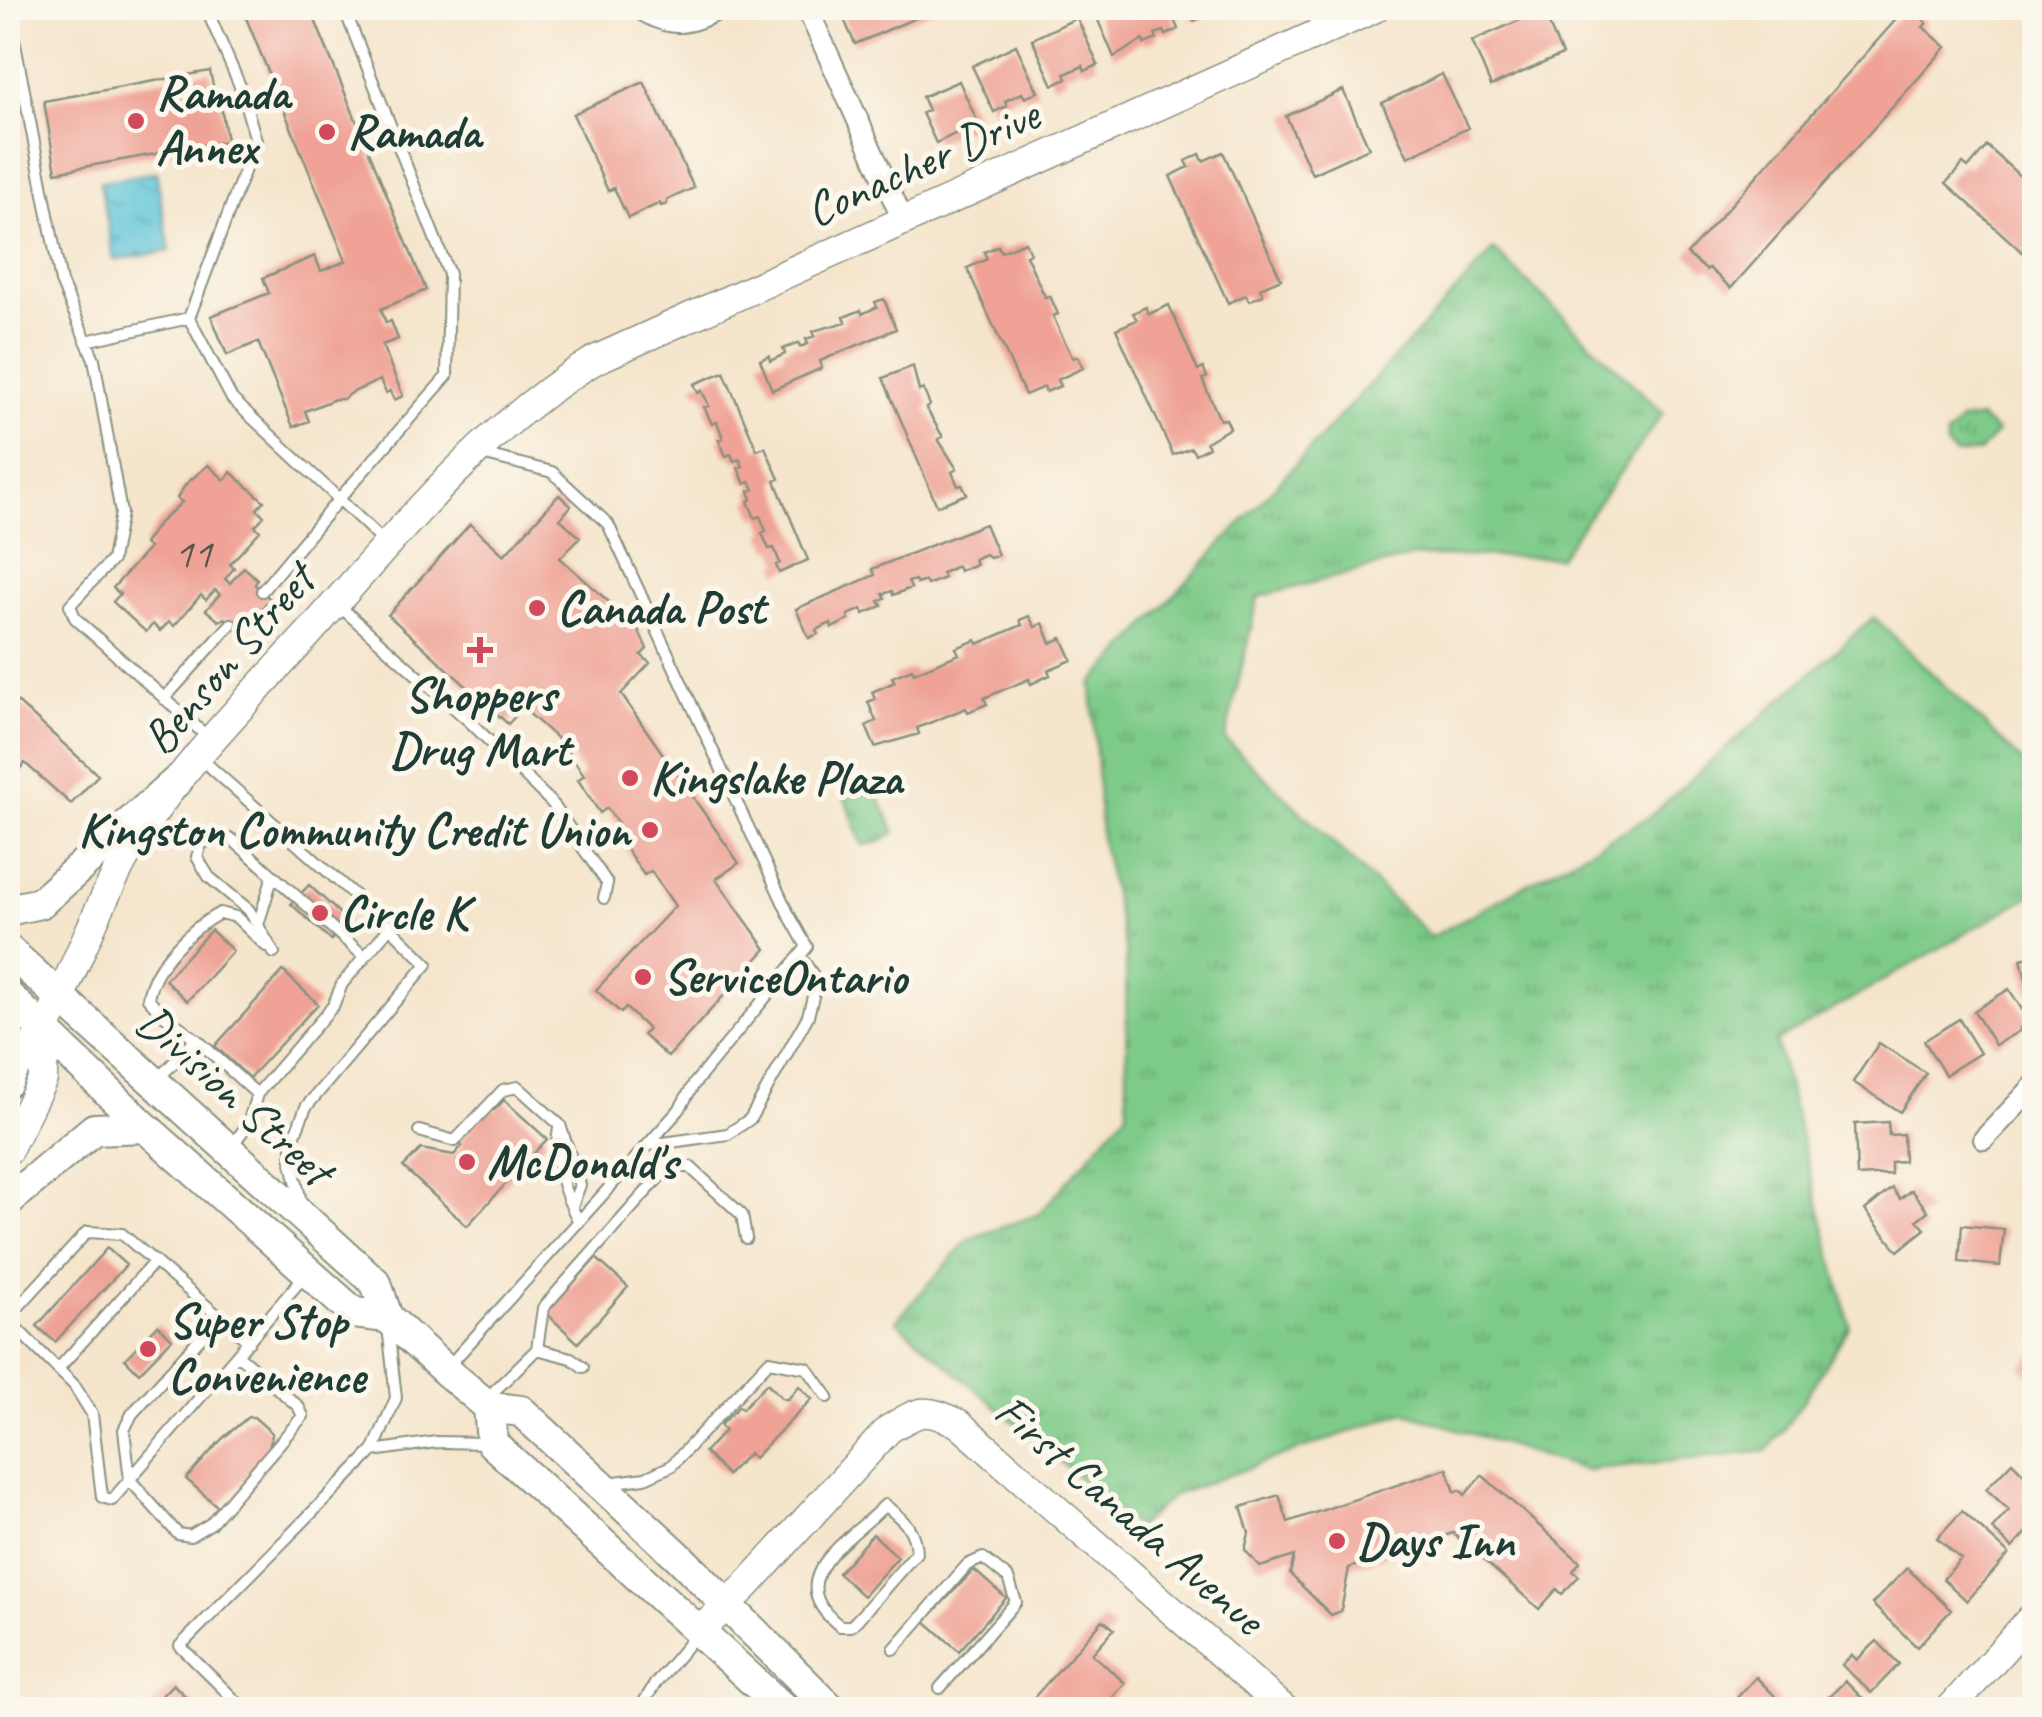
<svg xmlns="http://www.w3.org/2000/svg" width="2042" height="1717" viewBox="0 0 2042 1717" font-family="Caveat,sans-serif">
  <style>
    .grass { fill: url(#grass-tufts); stroke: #4e845e; stroke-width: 2.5 }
    .water { fill: url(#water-ripples); stroke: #3e8086; stroke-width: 2.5 }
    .building { fill: #efa295 }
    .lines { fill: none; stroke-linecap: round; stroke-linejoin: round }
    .lane-casing { stroke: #8a9180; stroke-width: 14 }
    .street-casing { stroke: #8a9180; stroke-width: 24 }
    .secondary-casing { stroke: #8a9180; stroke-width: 31 }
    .primary-casing { stroke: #8a9180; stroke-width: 34 }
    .lane { stroke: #fff; stroke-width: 10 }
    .street { stroke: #fff; stroke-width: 20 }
    .secondary { stroke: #fff; stroke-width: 28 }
    .primary { stroke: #fff; stroke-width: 30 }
    .poi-dot { fill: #d1495b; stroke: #fbf7ec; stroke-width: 4 }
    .labels { text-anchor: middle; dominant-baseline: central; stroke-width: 10; stroke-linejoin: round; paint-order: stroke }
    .number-label { font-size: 42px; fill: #53564c }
    .poi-label { font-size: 48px; font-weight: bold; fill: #1f3d34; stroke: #fbf7ec; text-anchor: start }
    .street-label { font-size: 48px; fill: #1f3d34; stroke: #fbf7ec }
  </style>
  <defs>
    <pattern id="grass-tufts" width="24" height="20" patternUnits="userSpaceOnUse" patternTransform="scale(2.5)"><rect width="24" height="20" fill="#7ecb89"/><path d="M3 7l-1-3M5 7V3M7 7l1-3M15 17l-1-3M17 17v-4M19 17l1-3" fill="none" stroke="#67a671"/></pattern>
    <pattern id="water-ripples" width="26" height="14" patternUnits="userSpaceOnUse" patternTransform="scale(2.5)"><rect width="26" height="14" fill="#5dc4d9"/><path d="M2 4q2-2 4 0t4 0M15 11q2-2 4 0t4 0" fill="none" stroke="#4ca0b1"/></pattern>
  </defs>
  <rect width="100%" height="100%" fill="#fbf7ec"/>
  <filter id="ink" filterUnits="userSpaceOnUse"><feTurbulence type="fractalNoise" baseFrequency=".01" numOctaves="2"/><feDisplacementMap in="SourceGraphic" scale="20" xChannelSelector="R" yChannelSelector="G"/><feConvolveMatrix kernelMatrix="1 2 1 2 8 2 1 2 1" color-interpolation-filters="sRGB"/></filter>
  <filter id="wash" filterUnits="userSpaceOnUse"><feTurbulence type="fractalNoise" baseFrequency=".0048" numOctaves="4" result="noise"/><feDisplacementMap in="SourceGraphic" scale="40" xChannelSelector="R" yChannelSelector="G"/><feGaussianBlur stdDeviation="2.25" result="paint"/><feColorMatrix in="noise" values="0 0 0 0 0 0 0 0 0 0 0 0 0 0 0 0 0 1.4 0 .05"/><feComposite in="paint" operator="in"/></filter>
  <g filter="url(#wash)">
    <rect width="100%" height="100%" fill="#f5e5cc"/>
    <!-- grass -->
    <path class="grass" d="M1494,250L1663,413L1559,557L1415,556L1258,597L1225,739L1431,937L1649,817L1874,617L2034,773V894L1776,1042L1850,1326L1796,1412L1767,1451L1585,1470L1404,1412L1174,1495L1137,1527L896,1321L969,1239L1039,1214L1127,1112L1126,953L1101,839L1092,684Z
      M1980,418L1997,432L1979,452L1956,455L1946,446V436L1960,421Z
      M873,785L895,832L879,842L863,845L845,799Z"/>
    <!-- water -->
    <path class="water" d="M156,172L170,251L114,260L100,182Z"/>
    <g id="blocks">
      <!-- building -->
      <path class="building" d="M242,8H310L426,290L381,309L386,323L391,321L398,339L382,345L403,396L394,400L390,391L386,393L380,380L353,392L343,399H335L305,411L309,421L293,427L258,342L227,355L211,316L269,293L263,278L315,256L321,271L346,261Z
        M839,8H939L855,44Z
        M1102,8H1169L1178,29L1166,35L1164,31L1155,34L1157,39L1144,44L1143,40L1114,57L1094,11Z
        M1188,8H1214L1207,10L1209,15L1194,21Z
        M1913,8L1925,13L1921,17L1927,23L1923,27L1946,47L1731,288L1709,268L1706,270L1687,254L1901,14L1904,17Z
        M1543,10L1562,55L1491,86L1472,41Z
        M1077,18L1098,65L1085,71L1083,66L1065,74L1067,79L1053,85L1032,39Z
        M1016,45L1038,92L1025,98L1022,93L1005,101L1007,106L994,112L972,66Z
        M210,71L216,100H220L227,141L56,172L44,101Z
        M1442,74L1468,128L1408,157L1382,103Z
        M959,81L978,123L936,143L922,113L928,110L922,97Z
        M644,82L694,188L667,200V204L661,206L660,203L628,218L614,188L608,191L573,114Z
        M1343,90L1369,148L1312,174L1286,116Z
        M1987,146L2034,189V263L1946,183L1963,164L1968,168Z
        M1223,152L1281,279L1260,288L1263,295L1249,301L1246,295L1228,303L1170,176L1189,167L1186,161L1200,154L1203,161Z
        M1025,242L1030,253L1026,255L1045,297L1050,296L1058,314L1053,316L1060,332L1073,358L1078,356L1083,368L1057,380L1060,386L1046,392L1044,387L1025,395L967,268L987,259L984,252L989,250L998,246L1001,252Z
        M884,299L896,329L820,361L822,368L772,390L760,360L769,356L770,361L785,354L783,349L799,343L800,347L808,344L806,339L815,336L813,331L846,322L844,317L861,310L862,314L877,307L875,302Z
        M1169,305L1198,371L1203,368L1207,377L1202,379L1220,420L1226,419L1230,428L1206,442L1209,447L1195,454L1191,448L1173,455L1116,329L1137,320L1133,313L1146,307L1149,314Z
        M913,366L919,391L923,389L930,405L926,408L943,437L938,439L957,469L952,472L958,486L962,485L967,494L937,506L883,378Z
        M724,372L757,450L765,447L779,479L775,481L808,560L779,573L776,565L780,563L774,548L769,549L762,533L766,531L760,516L755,518L748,501L752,499L749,491L754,489L750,482L745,484L738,468L743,466L740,459L734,461L731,454L726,456L718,439L723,438L717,422L712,424L704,407L709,406L702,391L698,393L694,384Z
        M208,465L225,480L231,472L264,501L257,509L264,516L255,526L260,531L230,564L234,568L225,579L230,583L244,567L257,579L255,585L270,599L240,632L225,618L219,621L206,610L220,594L215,590L206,600L201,595L174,626L169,622L160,631L153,624L146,632L113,602L120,594L113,588L149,548L144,544L157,525L182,502L177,498L186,484Z
        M559,495L571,506L560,519L580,537L560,558L637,627L647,649L641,655L650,663L621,694L739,863L716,879L766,949L668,1057L643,1035L648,1029L626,1008L621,1013L596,990L675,906L651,871L644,875L622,843L628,838L607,808L600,813L578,780L584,775L562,743L523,708L508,724L388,615L470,524L504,555Z
        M985,524L998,555L990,558L985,554L974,559L976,564L959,571L957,566L942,573L944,578L927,585L925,581L917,584L915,580L908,582L911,588L893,595L892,591L883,594L885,598L879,601L882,606L864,614L862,609L848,615L849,620L832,628L831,623L816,630L818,634L809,638L796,609L875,575L872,569Z
        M1029,616L1035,627L1043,623L1051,643L1062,638L1072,660L1048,670L1050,675L1031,684L1029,679L984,698L987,704L968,712L966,708L917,728L919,734L875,747L866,726L876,721L868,702L875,699L872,692L895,682L892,677L912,669L914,673L959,654L956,648L976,640L978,644L1022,625L1020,620Z
        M12,697L98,775L71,804L25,763L19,770L8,759V702Z
        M309,885L348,921L331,940L291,904Z
        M211,930L233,951L187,1001L165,980Z
        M2034,956V991L2029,993L2021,959Z
        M283,971L318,1004L249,1078L215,1046Z
        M2009,989L2030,1022L2020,1028L2021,1030L1995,1045L1974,1011Z
        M1959,1019L1980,1053L1945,1075L1924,1041Z
        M1879,1043L1926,1073L1900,1112L1853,1082Z
        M504,1100L547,1139L467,1226L403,1167L421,1149L454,1155L462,1146L458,1142L491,1107L494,1110Z
        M1888,1122L1889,1135L1903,1134L1904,1161L1891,1162V1174L1857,1176L1855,1124Z
        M1892,1188L1900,1199L1911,1190L1928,1211L1917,1220L1925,1229L1898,1251L1865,1210Z
        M1962,1225L2004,1229L2000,1266L1959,1262Z
        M107,1248L126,1265L55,1342L37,1326Z
        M596,1258L628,1287L578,1343L546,1313Z
        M158,1325L172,1339L139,1373L125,1359Z
        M2034,1353V1381L2020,1367Z
        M767,1383L783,1399H788L799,1386L812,1399L754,1458L749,1453L727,1475L704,1452L725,1431L720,1425L739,1406L742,1409Z
        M248,1417H254L272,1433L269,1451L218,1507L186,1479L222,1439Z
        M2012,1462L2034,1484V1525L2012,1548L1992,1529L2009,1510L1986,1489Z
        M1447,1468L1455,1492L1460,1490L1465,1495L1482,1475L1580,1562L1573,1571L1579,1576L1562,1594L1557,1589L1539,1609L1453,1533L1349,1568L1341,1611L1331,1615L1290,1574L1294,1556L1260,1567L1245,1550L1249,1533L1241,1507L1279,1495L1288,1522Z
        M1962,1511L2009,1554L1967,1601L1943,1579L1961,1559L1937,1538Z
        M873,1534L898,1557L863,1596L838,1573Z
        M1907,1568L1951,1610L1917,1647L1872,1604Z
        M974,1570L1006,1598L959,1651L925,1621Z
        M1103,1620L1114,1629L1092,1654L1125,1683L1102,1710H1023Z
        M1877,1641L1899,1664L1871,1693L1842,1665L1852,1655L1857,1660Z
        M1756,1677L1781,1702L1774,1710H1746L1735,1700Z
        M1845,1681L1868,1704L1862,1710H1834L1825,1701Z
        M173,1684L199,1710H148Z"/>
    </g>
  </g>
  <g filter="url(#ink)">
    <use href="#blocks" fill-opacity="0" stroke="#8a9180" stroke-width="2.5"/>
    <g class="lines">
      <defs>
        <path id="lane" d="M8,8L61,282L94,359L121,513L112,560L70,605L75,618L211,740
          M344,8L449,274L447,376L339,499L384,542
          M189,318L256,140L240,86L206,8
          M86,341L189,318L232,399L339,499L262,591
          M337,604L470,722L552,803L607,883L604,898
          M164,699L231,624
          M199,757L390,927L427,964L306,1107L292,1142V1163L302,1206
          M258,925L273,875
          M274,953L249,910L209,877L197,857L201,844L218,836L233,840L365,957
          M196,1039L161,1013L148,998C154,964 190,929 220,913L236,917L266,946
          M158,1079L196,1039L257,1094L248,1124L231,1147
          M257,1094L333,1006L342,984L390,927
          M560,1125L580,1185L572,1206
          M419,1131L455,1141L503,1090L518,1087L560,1125C551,1155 564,1194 579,1222
          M649,1145L728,1134L750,1119L808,1016L817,981L800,956
          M219,1317L132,1414L124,1430L130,1480L178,1534L190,1536L210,1524L303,1416L298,1406L238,1355
          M8,1318L87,1232L122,1234L249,1342
          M8,1320L74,1385L92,1414L102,1497L112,1500L306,1274
          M537,1349L543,1308L668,1167H690L742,1215L746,1238
          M58,1369L155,1261
          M446,1369L679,1110L694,1084L807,947L788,913L608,524L552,472L482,454
          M484,1401L537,1349L571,1358L583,1367
          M373,1451L436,1442L487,1443
          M608,1483L645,1478L671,1466L769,1361L807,1368L828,1397
          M885,1505C903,1520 915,1528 916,1553L858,1619L851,1626H840C778,1578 849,1542 885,1505Z
          M894,1649L967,1565L983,1558L1008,1578L1016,1602L940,1688
          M245,1710L180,1646L373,1451L396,1398L388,1327
          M639,1710L655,1684L696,1635"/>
        <path id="street" d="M639,8C673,30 688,23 722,8
          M807,8L903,220
          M1984,1139L2034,1086"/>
        <path id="secondary" d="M8,1083C19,1055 37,1045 49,1021C79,960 102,893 138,836C186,761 251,697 310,632C397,535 482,427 595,360L1375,8
          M8,1150L43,1079L44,1031
          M698,1633L746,1586L889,1429C921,1410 923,1407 958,1423L1285,1710
          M1949,1710L2034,1615"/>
        <path id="primary" d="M8,910L40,903L178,780
          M8,950L376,1283L387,1317L445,1370L489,1407L521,1411L677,1555L832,1710
          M8,996L145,1127L354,1313L387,1317
          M8,1201L94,1129L145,1127
          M489,1407L492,1443L785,1710"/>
      </defs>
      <!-- lane casing -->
      <use href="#lane" class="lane-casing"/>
      <!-- street casing -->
      <use href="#street" class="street-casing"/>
      <!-- secondary casing -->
      <use href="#secondary" class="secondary-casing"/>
      <!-- primary casing -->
      <use href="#primary" class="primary-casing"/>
      <!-- lane -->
      <use href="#lane" class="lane"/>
      <!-- street -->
      <use href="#street" class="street"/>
      <!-- secondary -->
      <use href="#secondary" class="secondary"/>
      <!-- primary -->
      <use href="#primary" class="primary"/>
    </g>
  </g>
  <!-- markers -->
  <g class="poi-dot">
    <circle cx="136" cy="121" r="10"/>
    <circle cx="327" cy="132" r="10"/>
    <circle cx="537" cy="608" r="10"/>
    <path d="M475 635h10v10h10v10h-10v10h-10v-10h-10v-10h10z"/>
    <circle cx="630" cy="778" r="10"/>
    <circle cx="650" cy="830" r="10"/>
    <circle cx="320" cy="913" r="10"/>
    <circle cx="643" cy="977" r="10"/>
    <circle cx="467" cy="1162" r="10"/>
    <circle cx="148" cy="1349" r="10"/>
    <circle cx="1337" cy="1541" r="10"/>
  </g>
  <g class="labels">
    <!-- number labels -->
    <g class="number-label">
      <text x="193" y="553">11</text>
    </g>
    <!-- poi labels -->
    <g class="poi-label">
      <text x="156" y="93">Ramada<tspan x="156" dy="55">Annex</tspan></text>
      <text x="347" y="132">Ramada</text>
      <text x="557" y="608">Canada Post</text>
      <text x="480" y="695" text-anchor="middle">Shoppers<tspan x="480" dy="55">Drug Mart</tspan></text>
      <text x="650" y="778">Kingslake Plaza</text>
      <text x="630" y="830" text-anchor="end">Kingston Community Credit Union</text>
      <text x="340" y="913">Circle K</text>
      <text x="663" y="977">ServiceOntario</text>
      <text x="487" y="1162">McDonald's</text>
      <text x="168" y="1321">Super Stop<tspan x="168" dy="55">Convenience</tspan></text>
      <text x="1357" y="1541">Days Inn</text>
    </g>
    <!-- street labels -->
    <g class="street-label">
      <text transform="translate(922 162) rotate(-24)">Conacher Drive</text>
      <text transform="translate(228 659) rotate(-49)">Benson Street</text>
      <text transform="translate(235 1095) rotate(42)">Division Street</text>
      <text transform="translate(1130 1514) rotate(41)">First Canada Avenue</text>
    </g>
  </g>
  <!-- margin -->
  <rect width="2042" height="1717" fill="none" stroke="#fbf7ec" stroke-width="40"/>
</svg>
